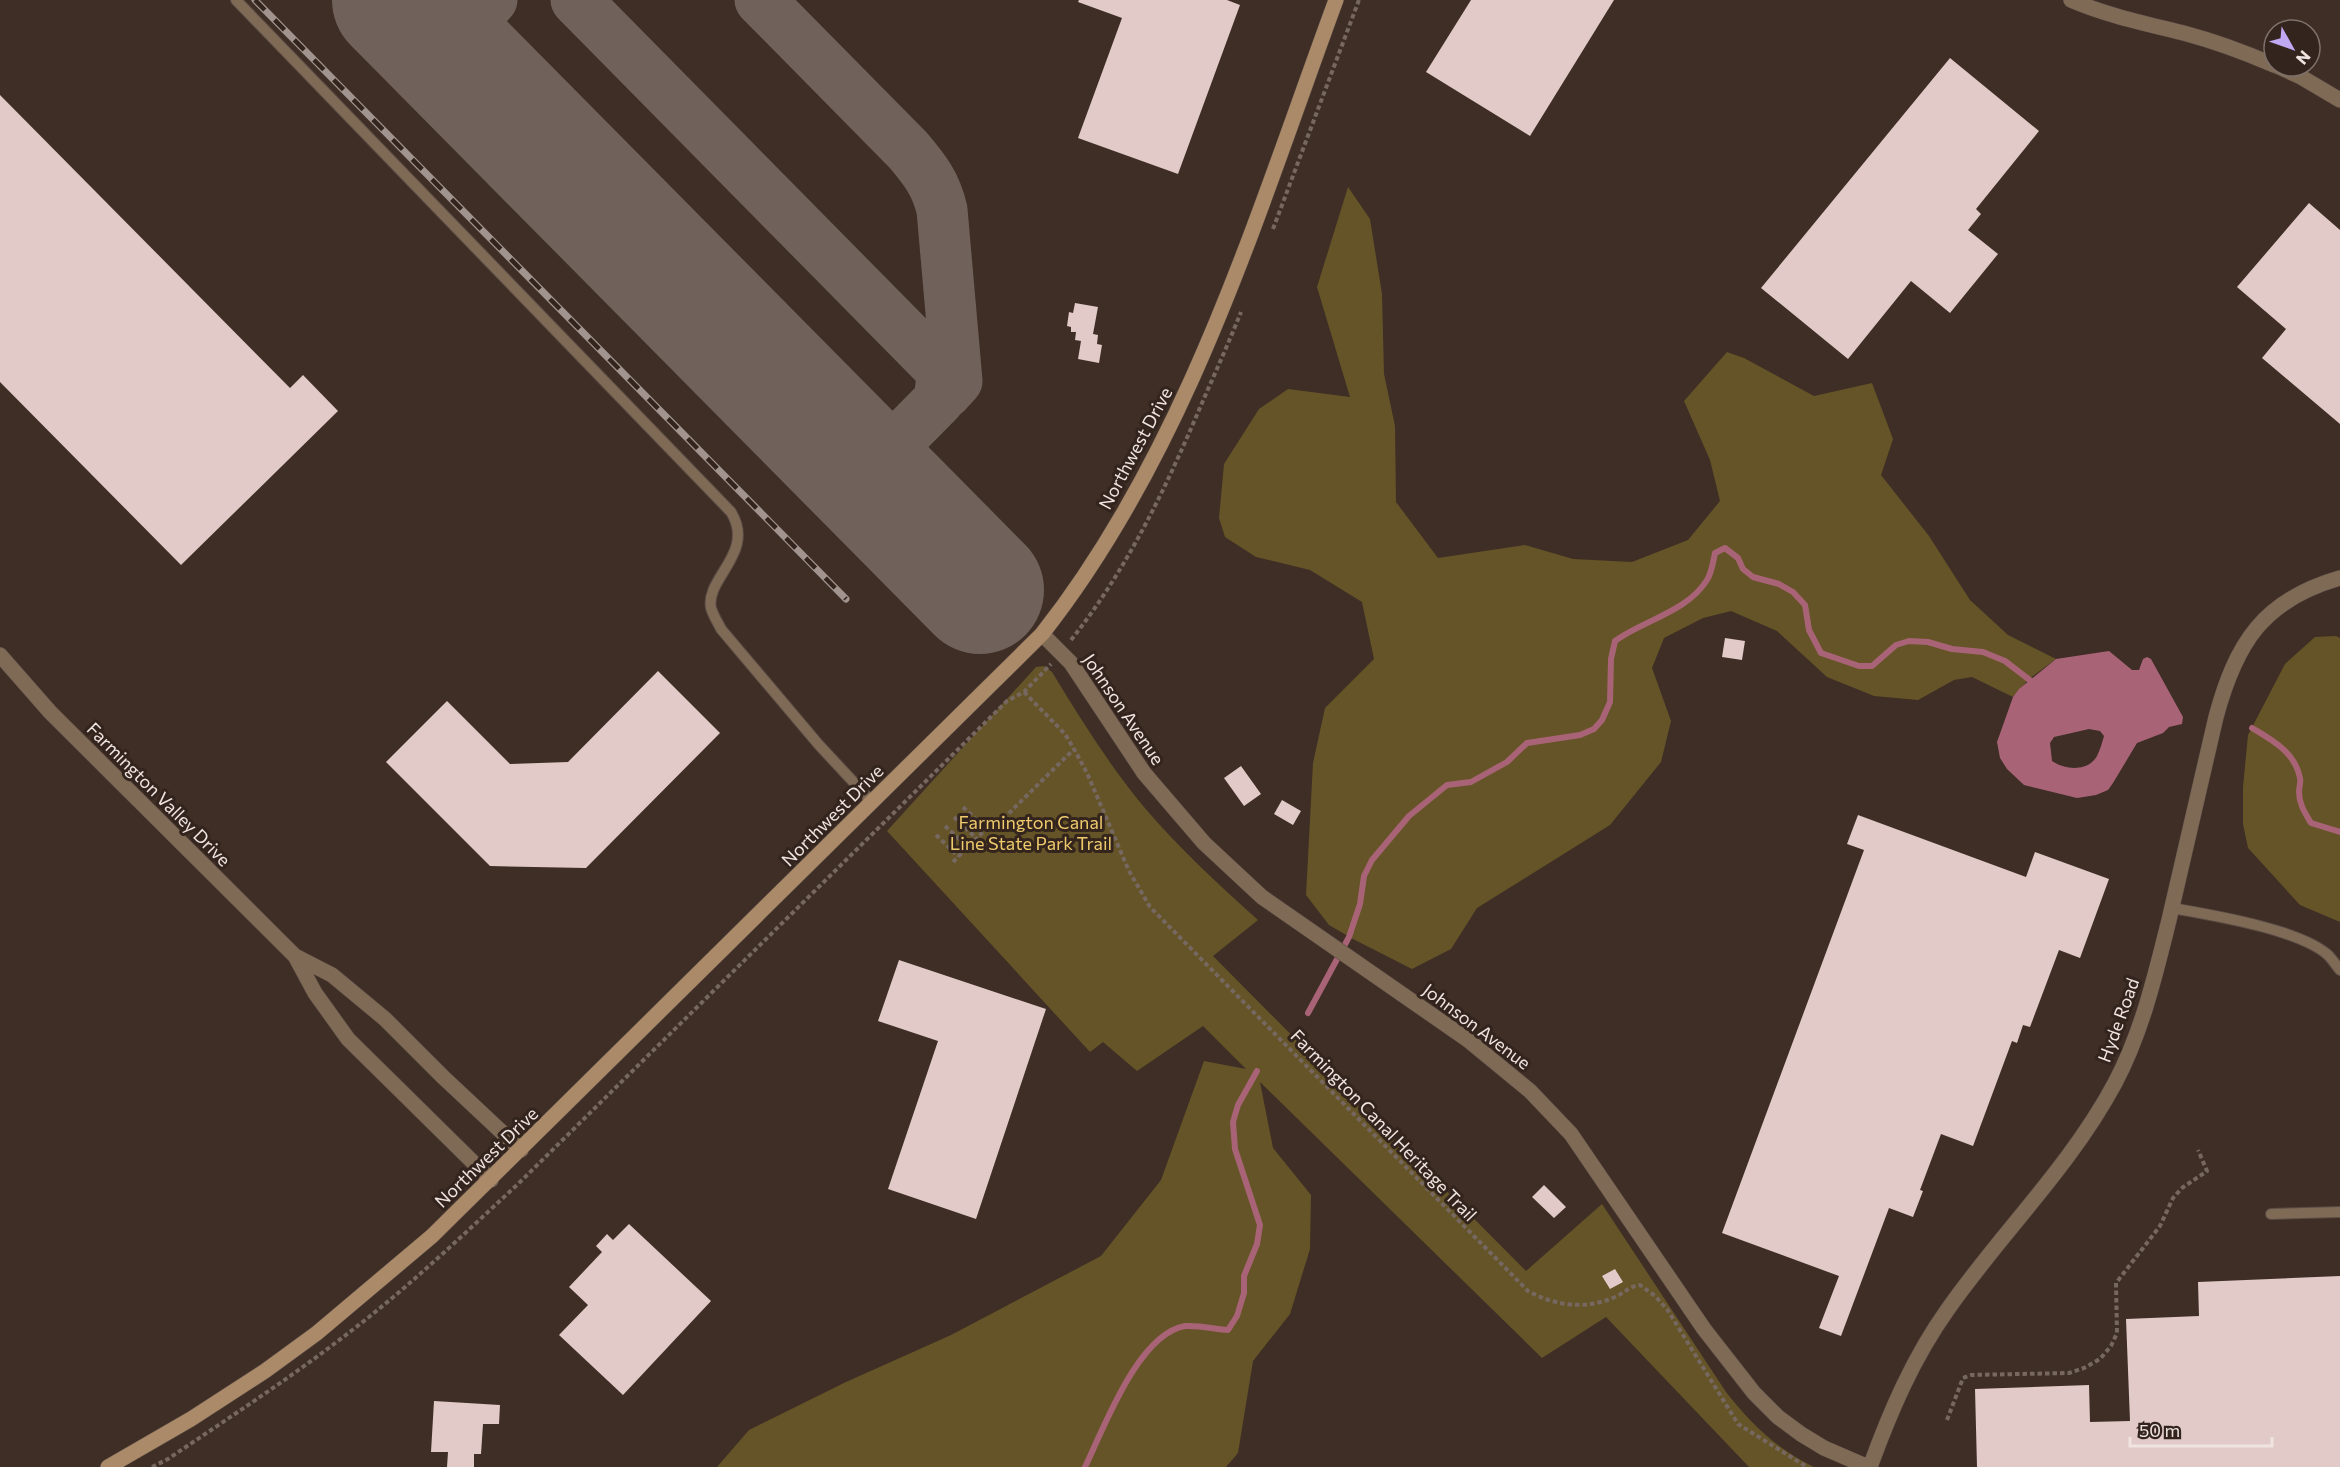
<svg xmlns="http://www.w3.org/2000/svg" width="2340" height="1467" viewBox="0 0 2340 1467" font-family="Commissioner,sans-serif">
  <style>
    .green { fill: #655427 }
    .water { fill: #a86476; fill-rule: evenodd }
    .lines { fill: none; stroke-linecap: round; stroke-linejoin: round }
    .stream { stroke: #a86476; stroke-width: 6 }
    .taxiway { stroke: #70615a; stroke-width: 51 }
    .runway { stroke: #70615a; stroke-width: 128 }
    .building { fill: #e1cac7 }
    .lane-casing { stroke: #5a4b44; stroke-width: 12 }
    .street-casing { stroke: #5a4b44; stroke-width: 16 }
    .secondary-casing { stroke: #5a4b44; stroke-width: 16 }
    .path { stroke: #766861; stroke-width: 4; stroke-dasharray: 4.5 3; stroke-linecap: butt }
    .lane { stroke: #7f6a56; stroke-width: 10 }
    .street { stroke: #7f6a56; stroke-width: 15 }
    .secondary { stroke: #aa8a68; stroke-width: 15 }
    .rail-casing { stroke: #a1948e; stroke-width: 7 }
    .rail { stroke: #33241d; stroke-width: 4.5; stroke-dasharray: 14; stroke-linecap: butt }
    .labels { text-anchor: middle; dominant-baseline: central; stroke-width: 6; stroke-linejoin: round; paint-order: stroke }
    .street-label { font-size: 18px; fill: #efe4e0; stroke: #33241d }
    .park-label { font-size: 18px; fill: #eeca6c; stroke: #33241d }
  </style>
  <rect width="100%" height="100%" fill="#3e2e26"/>
  <!-- green -->
  <path class="green" d="M1348,187L1370,219L1382,294L1384,374L1395,426L1396,502L1438,558L1525,545L1573,559L1632,562L1688,540L1720,501L1710,460L1684,401L1727,352L1744,358L1814,396L1872,383L1893,439L1881,475L1929,536L1970,600L2008,635L2056,659L2029,679L2013,697L1972,677L1954,680L1918,700L1874,696L1827,677L1777,631L1731,611L1703,618L1664,638L1652,668L1671,721L1661,762L1610,825L1477,908L1451,949L1412,969L1353,939L1329,925L1306,895L1313,763L1325,708L1374,659L1362,602L1310,570L1256,557L1225,537L1219,518L1224,464L1259,409L1288,389L1350,397L1317,287Z
    M2336,636L2340,638V922L2300,905L2248,848L2243,824V787L2248,735L2285,664L2315,637Z
    M1044,666L1052,672C1080,718 1109,765 1144,807C1179,848 1218,884 1258,920L1213,956L1526,1271L1602,1204L1726,1392C1751,1424 1777,1449 1814,1467H1749L1606,1317L1542,1358L1260,1082L1273,1148L1311,1195L1310,1249L1290,1314L1253,1361L1238,1453L1226,1467H717L749,1430L846,1382L951,1335L1101,1256L1161,1180L1204,1061L1246,1069L1203,1026L1137,1071L1103,1042L1090,1052L887,831L1036,667Z"/>
  <!-- water -->
  <path class="water" d="M2109,651L2132,670H2139L2143,659L2147,657L2151,659L2183,717L2182,724L2169,727L2163,733L2137,743L2113,783L2108,790L2096,795L2077,798L2024,785L2007,769L2000,758L1997,742L2013,697L2019,689L2056,659ZM2089,729L2100,731L2104,736C2102,743 2100,750 2097,756C2088,772 2065,770 2052,761L2050,743L2054,737Z"/>
  <g class="lines">
    <!-- stream -->
    <path class="stream" d="M2252,728C2272,740 2295,752 2300,778C2301,783 2299,787 2299,792C2299,804 2305,813 2311,823L2340,832
      M1308,1013L1349,937L1360,904L1364,876L1372,860L1409,816L1447,785L1471,782L1507,762L1527,743L1580,735L1594,729L1602,720L1610,702L1611,659L1615,641C1644,620 1687,612 1707,580C1712,572 1713,562 1715,553L1725,548L1738,558L1743,569L1753,577L1779,584L1793,592L1805,605L1809,630L1821,653L1859,666H1872L1896,645L1909,641L1928,642L1952,649L1983,652L2005,661L2035,684
      M1085,1467C1104,1428 1138,1334 1185,1326C1198,1325 1215,1329 1228,1330L1237,1316L1244,1293V1276L1257,1244L1260,1225L1235,1149L1233,1122L1238,1105L1257,1071"/>
    <!-- taxiway -->
    <path class="taxiway" d="M576,0L938,367L942,377L939,400L865,475
      M760,0L908,150C925,170 936,184 942,210L957,381L946,393
      M404,9C436,20 454,24 485,6
      M488,94C469,63 461,27 492,0"/>
    <!-- runway -->
    <path class="runway" d="M396,0L980,590"/>
  </g>
  <!-- building -->
  <path class="building" d="M1079,0H1227L1240,5L1178,174L1078,138L1122,18L1078,2Z
    M1471,0H1614L1530,136L1426,72Z
    M1950,58L2039,131L1976,209L1981,214L1968,230L1998,254L1950,313L1911,281L1848,359L1761,288Z
    M0,95L290,388L303,375L338,411L181,565L0,382Z
    M2309,203L2340,230V424L2262,358L2286,329L2237,287Z
    M1075,303L1098,307L1093,334L1098,335L1097,344L1102,345L1099,363L1078,359L1081,341L1075,340L1076,332H1071V327L1067,326L1069,312L1073,313Z
    M1725,638L1745,641L1742,660L1722,657Z
    M658,671L720,733L586,868L490,866L386,762L447,701L510,764L568,762Z
    M1241,766L1261,794L1244,806L1224,778Z
    M1282,800L1301,811L1293,825L1274,814Z
    M1858,815L2026,877L2035,852L2109,879L2080,958L2059,950L2030,1027L2023,1025L2017,1043L2012,1041L1973,1146L1941,1134L1920,1190L1923,1191L1913,1217L1889,1208L1841,1336L1819,1328L1839,1276L1722,1233L1864,850L1847,844Z
    M899,960L1046,1009L976,1219L888,1189L938,1041L878,1021Z
    M1544,1185L1566,1207L1554,1218L1532,1197Z
    M629,1224L711,1301L623,1395L559,1335L588,1305L569,1287L602,1252L596,1246L607,1234L613,1240Z
    M1615,1269L1623,1282L1610,1289L1602,1276Z
    M2340,1276V1467H1977L1975,1389L2089,1385L2090,1422L2130,1421L2126,1319L2199,1316L2198,1282Z
    M434,1401L500,1405L499,1424H483L481,1454H474V1467H447L448,1452H431Z"/>
  <g class="lines">
    <defs>
      <path id="lane" d="M236,0L731,512C756,553 705,578 711,608C713,615 718,623 721,629L819,745L873,803
        M2172,908C2211,915 2299,929 2328,955C2332,959 2336,965 2340,970
        M2271,1214L2340,1212"/>
      <path id="street" d="M2071,0C2108,16 2148,24 2187,34C2217,42 2246,53 2274,65
        M2277,66L2301,77L2340,100
        M1042,634L1071,663L1144,773L1204,843L1262,897L1468,1040L1530,1091L1571,1134L1704,1329L1754,1393L1778,1417L1801,1434L1824,1448L1868,1467
        M0,655L50,712L295,956L315,993L348,1039L491,1180
        M295,956L332,975L385,1019L443,1077L521,1150
        M1870,1467C1890,1412 1913,1358 1948,1309C2002,1232 2070,1167 2115,1083C2142,1032 2155,976 2169,920C2185,853 2200,785 2216,717C2236,643 2263,600 2340,578"/>
      <path id="secondary" d="M108,1467L191,1419L265,1371L317,1333L432,1236L1042,634C1187,450 1256,217 1336,0"/>
    </defs>
    <!-- lane casing -->
    <use href="#lane" class="lane-casing"/>
    <!-- street casing -->
    <use href="#street" class="street-casing"/>
    <!-- secondary casing -->
    <use href="#secondary" class="secondary-casing"/>
    <!-- path -->
    <path class="path" d="M1273,229L1359,0
      M1071,640C1125,572 1162,496 1196,417C1211,382 1227,347 1241,312
      M1024,692L1065,734L1074,749L1087,773L1129,871L1150,907L1528,1291C1555,1306 1586,1310 1615,1297C1624,1293 1630,1286 1640,1285L1655,1296L1667,1309L1738,1424L1807,1467
      M963,807L986,829
      M954,817L977,839
      M945,826L968,847
      M936,835L958,856
      M953,862L986,829L996,826L1074,749
      M1947,1420L1963,1378L1971,1375L2069,1373L2084,1368L2100,1359L2111,1346L2117,1333L2116,1283L2160,1226L2173,1198L2182,1188L2207,1171L2198,1150
      M152,1467L168,1459C230,1417 292,1377 351,1331C410,1286 464,1234 518,1184L1007,701L1024,692L1051,664"/>
    <!-- lane -->
    <use href="#lane" class="lane"/>
    <!-- street -->
    <use href="#street" class="street"/>
    <!-- secondary -->
    <use href="#secondary" class="secondary"/>
    <defs>
      <path id="rail" d="M255,0L846,599"/>
    </defs>
    <!-- rail casing -->
    <use href="#rail" class="rail-casing"/>
    <!-- rail -->
    <use href="#rail" class="rail"/>
  </g>
  <g class="labels">
    <!-- street labels -->
    <g class="street-label">
      <text transform="translate(1135 448) rotate(-62)">Northwest Drive</text>
      <text transform="translate(1124 709) rotate(56)">Johnson Avenue</text>
      <text transform="translate(159 794) rotate(45)">Farmington Valley Drive</text>
      <text transform="translate(832 815) rotate(-45)">Northwest Drive</text>
      <text transform="translate(2118 1020) rotate(-70)">Hyde Road</text>
      <text transform="translate(1477 1026) rotate(37)">Johnson Avenue</text>
      <text transform="translate(1384 1125) rotate(46)">Farmington Canal Heritage Trail</text>
      <text transform="translate(486 1157) rotate(-44)">Northwest Drive</text>
    </g>
    <!-- park labels -->
    <g class="park-label">
      <text x="1031" y="822">Farmington Canal<tspan x="1031" dy="21">Line State Park Trail</tspan></text>
    </g>
  </g>
  <!-- north arrow -->
  <g transform="translate(2292 48) rotate(130)"><circle r="28" fill="#33241d" stroke="#7e716b" stroke-width="1.5"/>
  <path d="M0-4.5L10 22L0 15L-10 22Z" fill="#c0a8f3"/>
  <text y="-9" font-size="16" font-weight="bold" text-anchor="middle" fill="#efe4e0">N</text>
  </g>
  <!-- scale -->
  <path d="M2130 1437v9h142v-9" fill="none" stroke="#efe4e0" stroke-width="3"/>
  <text x="2139" y="1437" font-size="18" fill="#efe4e0" stroke="#33241d" stroke-width="4.5" paint-order="stroke">50 m</text>
</svg>
